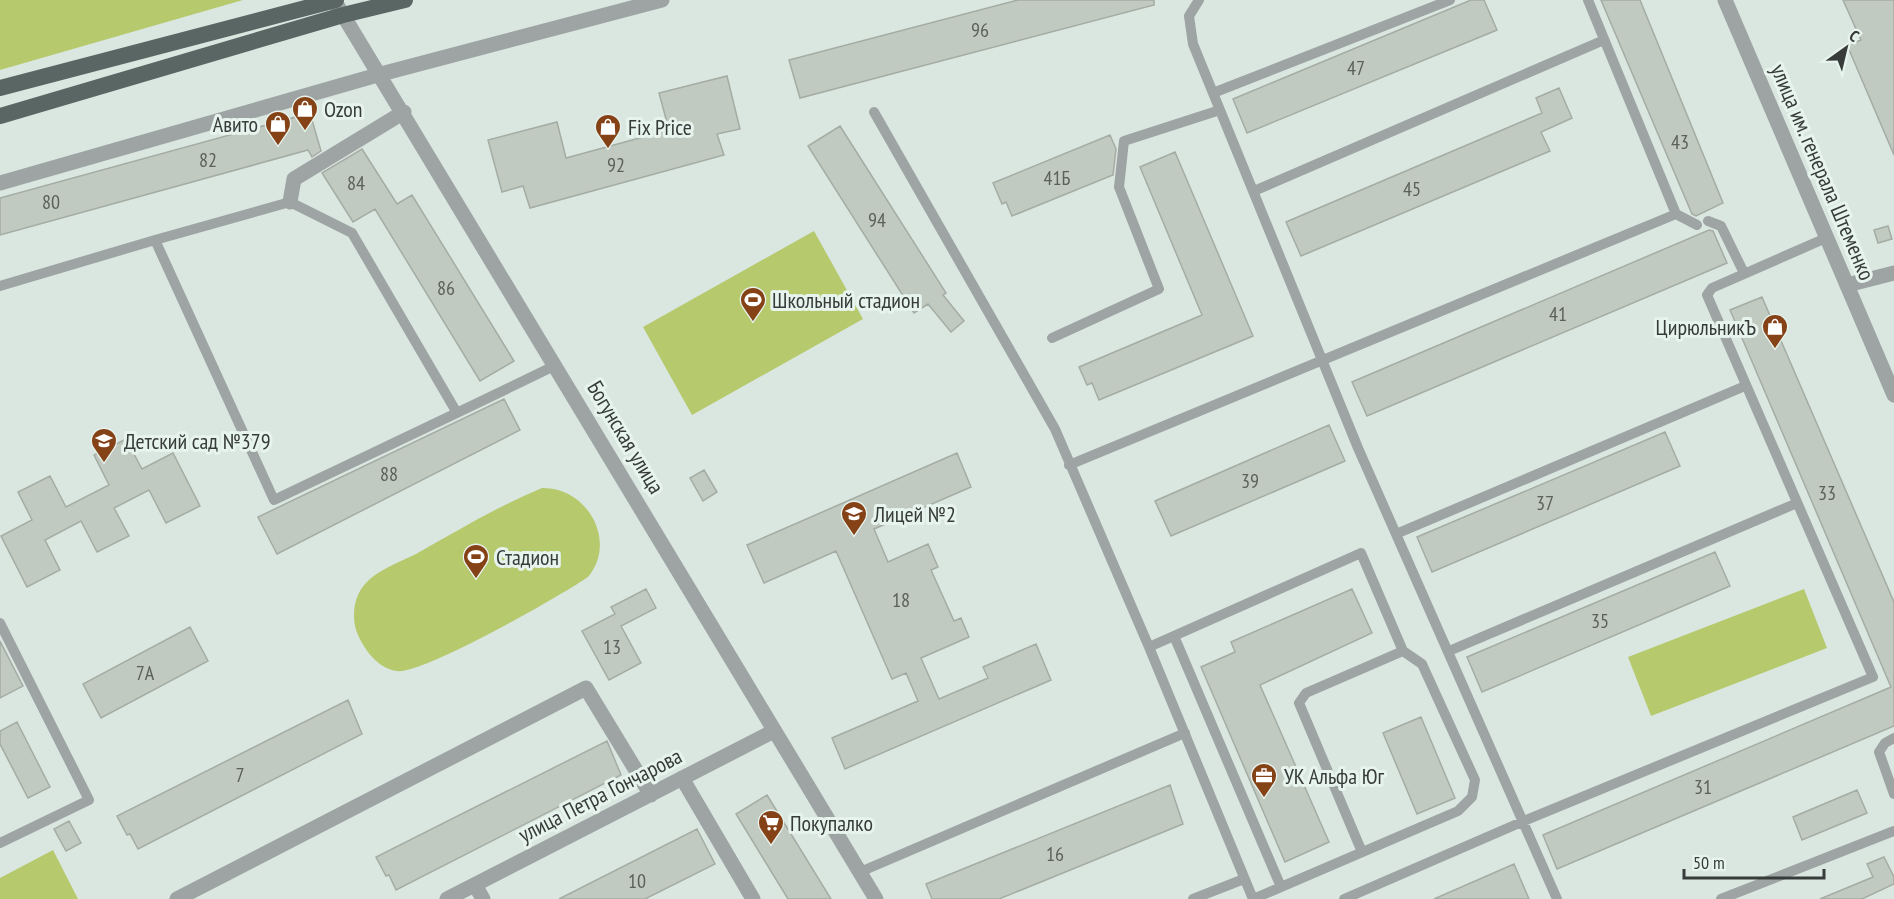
<svg xmlns="http://www.w3.org/2000/svg" width="1894" height="899" viewBox="0 0 1894 899" font-family="'PT Sans Narrow',sans-serif">
  <style>
    .green { fill: #b7c96d }
    .building { fill: #c1cac0; stroke: #a4aca3; stroke-width: 1.5 }
    .lines { fill: none; stroke-linecap: round; stroke-linejoin: round }
    .service { stroke: #9ea4a3; stroke-width: 10 }
    .minor { stroke: #9ea4a3; stroke-width: 15 }
    .tertiary { stroke: #9ea4a3; stroke-width: 15 }
    .trunk { stroke: #5a6664; stroke-width: 16 }
    .labels { text-anchor: middle; dominant-baseline: central; stroke-width: 6; stroke-linejoin: round; paint-order: stroke }
    .number-label { font-size: 20px; fill: #5a605c }
    .poi-label { font-size: 22px; fill: #373c3a; stroke: #e7f4ee; text-anchor: start }
    .street-label { font-size: 22px; fill: #373c3a; stroke: #e7f4ee }
  </style>
  <rect width="100%" height="100%" fill="#dae7e1"/>
  <!-- green -->
  <path class="green" d="M0,0H243L0,70Z
    M814,231L863,319L692,415L643,327Z
    M542,488C587,487 618,541 588,577C562,595 422,675 397,671C379,669 365,651 358,635C351,620 353,597 365,584C377,570 400,562 416,554C457,531 498,506 542,488Z
    M1804,589L1827,648L1651,716L1628,657Z
    M53,850L78,899H0V878Z"/>
  <!-- building -->
  <path class="building" d="M1018,0H1154V5L800,98L789,60Z
    M1471,0H1484L1497,30L1247,133L1233,99Z
    M1601,0H1640L1723,203L1696,216L1692,214Z
    M1843,0H1894V155L1847,45L1861,40Z
    M727,76L740,129L717,134L724,155L530,208L523,186L502,192L488,140L557,122L566,158L669,130L659,93Z
    M1559,88L1572,118L1541,132L1550,151L1301,256L1286,222L1542,113L1536,98Z
    M310,113L321,151L312,157L308,150L0,235V198Z
    M840,126L946,293L943,295L964,321L951,332L928,304L914,313L808,146Z
    M1110,135L1116,149L1113,175L1012,216L1006,202L1002,204L993,183Z
    M362,149L397,204L412,195L514,361L480,381L375,209L353,222L322,173Z
    M1175,152L1253,336L1099,400L1092,383L1087,385L1079,367L1202,315L1140,167Z
    M1888,226L1892,239L1878,243L1874,230Z
    M1709,230L1713,231L1727,263L1367,416L1352,382Z
    M1762,297L1894,602V726L1557,869L1543,835L1891,687L1730,310Z
    M504,399L520,430L277,554L258,517Z
    M1329,425L1345,461L1171,536L1155,501Z
    M1665,432L1680,466L1432,572L1417,537Z
    M126,439L142,469L173,453L200,506L166,523L149,490L114,508L129,536L97,552L81,521L45,540L60,570L27,587L1,536L32,520L18,492L50,476L66,507L109,485L94,455Z
    M957,453L971,487L874,529L888,562L928,544L938,567L931,570L954,621L961,618L969,637L921,658L939,699L988,678L983,667L1036,644L1051,680L845,769L832,738L918,701L906,673L892,679L836,551L764,583L747,545Z
    M704,470L717,492L703,501L690,478Z
    M1715,552L1730,586L1482,692L1467,657Z
    M646,589L656,608L621,626L641,663L609,680L582,631L615,614L611,607Z
    M1352,589L1372,633L1260,685L1329,842L1285,862L1201,667L1235,652L1231,642Z
    M190,627L208,661L101,718L83,684Z
    M0,641L23,686L0,698Z
    M348,700L362,734L138,849L130,834L127,835L117,816Z
    M1421,717L1455,798L1417,814L1383,733Z
    M17,722L50,787L28,798L0,744V731Z
    M607,741L621,775L396,890L389,875L386,876L376,857Z
    M1170,785L1183,824L999,899H932L926,884Z
    M1857,790L1867,813L1802,840L1793,817Z
    M767,795L831,899H788L736,814Z
    M69,821L81,843L66,851L54,829Z
    M697,829L715,864L645,899H559Z
    M1884,857L1894,877V884L1862,899H1820L1873,877L1867,864Z
    M1514,864L1529,899H1434Z"/>
  <g class="lines">
    <!-- service -->
    <path class="service" d="M1199,0L1189,16L1193,44L1358,448L1557,899
      M1213,93L1450,0
      M874,112L1055,429L1149,647L1253,899
      M1254,191L1604,40
      M1676,214L1697,225
      M1708,221L1721,226L1744,273
      M0,286L155,240
      M1052,338L1159,289L1119,187L1124,141L1220,110
      M457,413L352,233L290,202L155,240L274,500C368,455 462,411 556,365
      M1069,465L1676,214L1588,0
      M1396,534L1745,386
      M0,623L89,800L0,843
      M1174,636L1281,887
      M1149,647L1361,553L1403,651L1422,664L1475,780L1472,797L1458,811L1253,899
      M1449,651L1797,503
      M1894,738L1885,743L1879,752L1894,794
      M1362,852L1299,703L1306,693L1403,651
      M860,872L1185,733
      M1193,899L1244,879
      M1344,899L1524,821L1873,677L1707,295L1712,288L1826,238
      M1721,899L1894,831"/>
    <!-- minor -->
    <path class="minor" d="M337,5L876,899
      M0,183L381,74L662,0
      M290,202L294,179L404,112
      M1847,285L1894,273
      M682,778L753,899
      M475,885L483,899
      M177,899L586,688L651,795
      M447,899L774,731"/>
    <!-- tertiary -->
    <path class="tertiary" d="M1725,0L1894,395"/>
    <!-- trunk -->
    <path class="trunk" d="M0,88L336,0
      M0,116L343,15L405,0"/>
  </g>
  <!-- icons -->
  <defs>
    <symbol id="shop-pin" viewBox="-11 -11 22 30"><path d="M0 17L-7.5 6A9.5 9.5 0 1 1 7.5 6Z" fill="#864217" stroke="#e7f4ee"/><path d="M-5-2.5h2.3a2.7 3.5 0 0 1 5.4 0H5L5.5 6h-11ZM-1.5-2.5h3a1.5 2.3 0 0 0-3 0Z" fill="#fff"/></symbol>
    <symbol id="stadium-pin" viewBox="-11 -11 22 30"><path d="M0 17L-7.5 6A9.5 9.5 0 1 1 7.5 6Z" fill="#864217" stroke="#e7f4ee"/><path d="M0-5a6.5 5 0 1 0 0 10a6.5 5 0 1 0 0-10ZM-3.5-1.8h7v3.6h-7Z" fill="#fff"/></symbol>
    <symbol id="school-pin" viewBox="-11 -11 22 30"><path d="M0 17L-7.5 6A9.5 9.5 0 1 1 7.5 6Z" fill="#864217" stroke="#e7f4ee"/><path d="M0-5L7-2L0 1L-7-2ZM-4 1L0 2.5L4 1V4Q0 6-4 4Z" fill="#fff"/></symbol>
    <symbol id="office-pin" viewBox="-11 -11 22 30"><path d="M0 17L-7.5 6A9.5 9.5 0 1 1 7.5 6Z" fill="#864217" stroke="#e7f4ee"/><path d="M-6-3h4V-5.5h4V-3h4V5H-6ZM-1-4.5V-3h2v-1.5ZM-6 0V1H6V0Z" fill="#fff"/></symbol>
    <symbol id="supermarket-pin" viewBox="-11 -11 22 30"><path d="M0 17L-7.5 6A9.5 9.5 0 1 1 7.5 6Z" fill="#864217" stroke="#e7f4ee"/><path d="M-6-5.5h2.5l.6 2H6L4.5 2H-2.5L-4.4-4H-6ZM-1.5 3.2a1.3 1.3 0 1 0 .1 0ZM3 3.2a1.3 1.3 0 1 0 .1 0Z" fill="#fff"/></symbol>
  </defs>
  <g fill-rule="evenodd">
    <use href="#shop-pin" x="290" y="94" width="30" height="40"/>
    <use href="#shop-pin" x="263" y="109" width="30" height="40"/>
    <use href="#shop-pin" x="593" y="112" width="30" height="40"/>
    <use href="#stadium-pin" x="738" y="285" width="30" height="40"/>
    <use href="#shop-pin" x="1760" y="312" width="30" height="40"/>
    <use href="#school-pin" x="89" y="426" width="30" height="40"/>
    <use href="#school-pin" x="839" y="499" width="30" height="40"/>
    <use href="#stadium-pin" x="461" y="542" width="30" height="40"/>
    <use href="#office-pin" x="1249" y="761" width="30" height="40"/>
    <use href="#supermarket-pin" x="756" y="808" width="30" height="40"/>
  </g>
  <g class="labels">
    <!-- number labels -->
    <g class="number-label">
      <text x="980" y="30">96</text>
      <text x="1356" y="68">47</text>
      <text x="1680" y="142">43</text>
      <text x="208" y="160">82</text>
      <text x="616" y="165">92</text>
      <text x="1057" y="178">41Б</text>
      <text x="356" y="183">84</text>
      <text x="1412" y="189">45</text>
      <text x="51" y="202">80</text>
      <text x="877" y="220">94</text>
      <text x="446" y="288">86</text>
      <text x="1558" y="314">41</text>
      <text x="389" y="474">88</text>
      <text x="1250" y="481">39</text>
      <text x="1827" y="493">33</text>
      <text x="1545" y="503">37</text>
      <text x="901" y="600">18</text>
      <text x="1600" y="621">35</text>
      <text x="612" y="647">13</text>
      <text x="145" y="673">7А</text>
      <text x="240" y="775">7</text>
      <text x="1703" y="787">31</text>
      <text x="1055" y="854">16</text>
      <text x="637" y="881">10</text>
    </g>
    <!-- poi labels -->
    <g class="poi-label">
      <text x="324" y="109">Ozon</text>
      <text x="258" y="124" text-anchor="end">Авито</text>
      <text x="628" y="127">Fix Price</text>
      <text x="772" y="300">Школьный стадион</text>
      <text x="1756" y="327" text-anchor="end">ЦирюльникЪ</text>
      <text x="124" y="441">Детский сад №379</text>
      <text x="874" y="514">Лицей №2</text>
      <text x="496" y="557">Стадион</text>
      <text x="1284" y="776">УК Альфа Юг</text>
      <text x="790" y="823">Покупалко</text>
    </g>
    <!-- street labels -->
    <g class="street-label">
      <text transform="translate(1823 172) rotate(67)">улица им. генерала Штеменко</text>
      <text transform="translate(626 437) rotate(59)">Богунская улица</text>
      <text transform="translate(600 795) rotate(-27)">улица Петра Гончарова</text>
    </g>
  </g>
  <!-- north arrow -->
  <g transform="translate(1846 48) rotate(34)" stroke="#e7f4ee" stroke-width="4.5" paint-order="stroke">
  <path d="M0-4.5L10 22L0 15L-10 22Z" fill="#373c3a"/>
  <text y="-9" font-size="16" font-weight="bold" text-anchor="middle" fill="#373c3a">С</text>
  </g>
  <!-- scale -->
  <path d="M1684 869v9h140v-9" fill="none" stroke="#373c3a" stroke-width="3"/>
  <text x="1693" y="869" font-size="18" fill="#373c3a" stroke="#e7f4ee" stroke-width="4.5" paint-order="stroke">50 m</text>
</svg>
